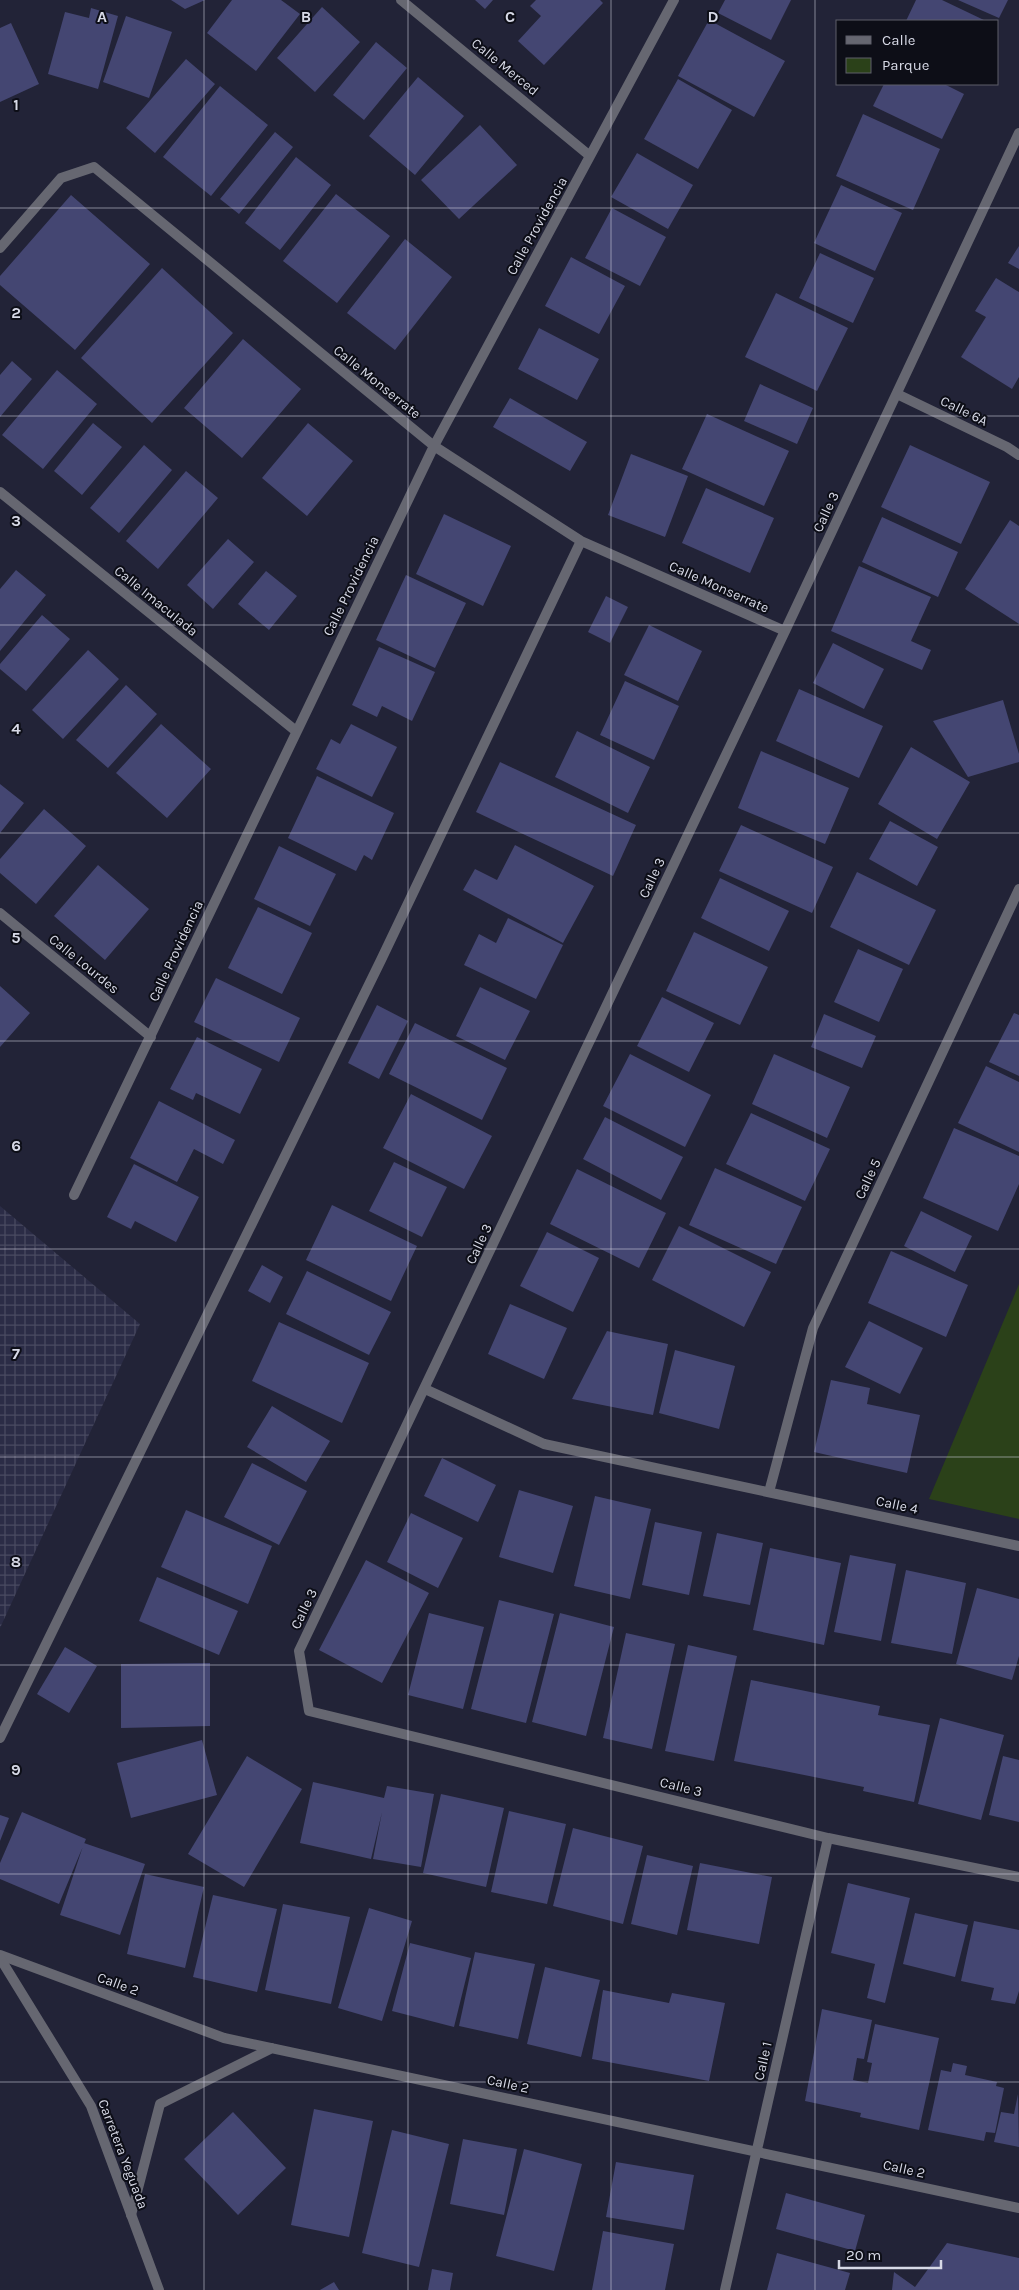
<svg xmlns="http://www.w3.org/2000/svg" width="1019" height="2290" viewBox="0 0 1019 2290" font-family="Karla,sans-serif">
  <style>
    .industrial { fill: url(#industrial-grid) }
    .park { fill: #2b4119 }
    .building { fill: #444672 }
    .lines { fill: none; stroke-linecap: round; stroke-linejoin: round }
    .minor { stroke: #666771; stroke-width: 10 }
    .tertiary { stroke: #666771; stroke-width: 10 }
    .grid { fill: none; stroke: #d7d9e6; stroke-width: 1; stroke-opacity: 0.55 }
    .labels { text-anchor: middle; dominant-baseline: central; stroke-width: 4; stroke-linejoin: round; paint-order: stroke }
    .street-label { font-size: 14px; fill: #d7d9e6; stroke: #0d0e17 }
    .grid-label { font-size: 16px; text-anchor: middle; font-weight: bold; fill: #d7d9e6; stroke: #0d0e17; stroke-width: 4; stroke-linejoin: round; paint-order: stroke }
  </style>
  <defs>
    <pattern id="industrial-grid" width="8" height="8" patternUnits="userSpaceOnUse" patternTransform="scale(1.25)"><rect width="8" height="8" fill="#2b2c46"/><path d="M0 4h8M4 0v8" fill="none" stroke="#494a61"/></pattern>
  </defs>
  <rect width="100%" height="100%" fill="#222337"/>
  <!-- industrial -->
  <path class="industrial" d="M0,1206L140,1324L0,1628Z"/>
  <!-- park -->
  <path class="park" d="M1019,1284V1519L929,1499Z"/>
  <!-- building -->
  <path class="building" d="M171,0H205L185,9Z
    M232,0H281L300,14L256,71L207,33Z
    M475,0H493L485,9Z
    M536,0H600L603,3L544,65L518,41L541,16L530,6Z
    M725,0H791L771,40L718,13Z
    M916,0H942L986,21H906Z
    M958,0H1008L999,18Z
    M322,7L360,42L315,92L277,58Z
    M91,8L118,16L98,89L48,74L65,12L89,18Z
    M126,16L172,32L149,98L103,82Z
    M709,20L785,61L754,117L678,76Z
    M11,23L39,84L0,102V28Z
    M376,42L407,68L364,120L333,95Z
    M186,59L215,84L155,153L126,128Z
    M418,77L464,116L415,175L369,136Z
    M678,79L732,110L698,169L644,139Z
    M884,84H944L964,94L942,139L873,106Z
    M220,86L268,125L211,196L163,157Z
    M863,114L940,149L913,210L836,176Z
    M480,125L517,165L459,219L421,180Z
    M275,132L293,147L239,214L220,199Z
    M637,153L693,185L668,229L611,197Z
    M296,157L331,185L280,250L245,223Z
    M841,185L902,213L875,271L814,243Z
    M336,194L390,236L337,303L283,261Z
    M71,195L150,264L75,350L0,285V276Z
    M612,208L666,237L640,286L585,258Z
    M405,239L452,277L395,350L347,313Z
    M1019,246V269L1008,263Z
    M820,253L874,278L853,323L799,298Z
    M571,257L625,286L599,334L545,306Z
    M162,268L233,333L152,423L81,358Z
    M996,278L1019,292V377L1012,389L961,357L986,317L975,311Z
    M776,293L848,328L817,391L745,357Z
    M539,328L599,359L577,400L518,369Z
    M243,339L301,389L242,458L184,408Z
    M12,361L32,379L0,417V375Z
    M57,370L97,404L43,469L2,435Z
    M760,384L813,408L797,444L744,421Z
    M510,398L587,442L570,471L493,427Z
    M707,414L789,451L764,506L682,469Z
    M93,423L122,447L82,495L54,471Z
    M308,423L353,461L307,516L262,478Z
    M144,445L172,470L119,533L90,508Z
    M910,445L990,482L961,544L881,507Z
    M631,454L688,476L665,537L608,515Z
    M186,471L218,498L158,569L126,541Z
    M706,488L774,518L750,573L682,543Z
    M444,514L511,546L483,606L416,574Z
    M882,517L958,552L938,597L862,562Z
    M1010,520L1019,526V624L965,589Z
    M228,539L254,562L213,609L187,585Z
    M859,566L931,597L911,641L931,650L922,670L831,631Z
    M16,570L46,595L0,651V589Z
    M266,571L297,596L269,630L238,604Z
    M406,575L466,603L435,668L376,640Z
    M606,596L628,607L610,643L588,632Z
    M42,615L70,639L26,691L0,669V664Z
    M649,625L702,651L678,701L624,675Z
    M833,643L884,669L864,709L813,683Z
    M379,647L435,672L412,721L382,706L377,717L352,705Z
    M88,650L119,679L63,739L32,710Z
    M625,681L679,706L654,760L600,735Z
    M126,685L157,714L108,768L76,740Z
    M799,689L883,726L859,778L776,741Z
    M1003,700L1019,754V762L968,777L933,721Z
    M161,724L211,769L167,818L116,773Z
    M351,724L397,747L372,797L316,769L331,739L340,744Z
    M577,731L650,767L628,813L555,777Z
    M911,747L970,782L937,839L878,804Z
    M761,751L849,788L825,844L738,808Z
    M500,762L636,825L613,876L476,812Z
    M317,776L394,813L372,860L364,855L356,871L288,838Z
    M0,784L24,803L0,833Z
    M44,809L86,846L36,904L0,873V859Z
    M890,821L938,847L917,886L869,859Z
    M741,825L833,867L812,913L719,871Z
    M515,845L594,886L563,943L463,890L475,869L497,880Z
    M279,846L336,874L310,926L254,899Z
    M98,865L149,909L105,960L54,916Z
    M857,872L936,910L909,965L830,927Z
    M720,878L789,911L769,951L701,918Z
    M258,907L312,933L282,994L228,968Z
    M508,918L563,945L536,999L464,965L479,934L496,943Z
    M694,932L768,967L740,1025L666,991Z
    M858,949L903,969L879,1022L834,1002Z
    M216,978L300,1018L279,1062L194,1022Z
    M0,986L30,1013L0,1047Z
    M480,987L530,1011L505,1060L456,1036Z
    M662,997L714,1023L689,1072L637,1046Z
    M377,1005L408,1021L379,1079L348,1063Z
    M1014,1013L1019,1015V1076L989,1062Z
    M824,1014L876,1036L862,1068L811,1047Z
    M415,1023L507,1068L482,1120L389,1074Z
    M197,1037L262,1069L240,1114L196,1093L193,1100L170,1089Z
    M630,1054L711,1095L685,1147L603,1106Z
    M774,1054L850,1087L827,1138L752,1104Z
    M986,1066L1019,1082V1152L958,1123Z
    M411,1094L492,1136L464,1189L383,1148Z
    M159,1101L235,1140L223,1164L194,1149L177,1182L130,1158Z
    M751,1113L830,1149L805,1201L726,1164Z
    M605,1117L683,1157L661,1200L583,1159Z
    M954,1128L1019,1156V1184L998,1231L923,1198Z
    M394,1162L447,1187L422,1237L369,1211Z
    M134,1164L199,1197L176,1242L135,1221L131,1229L107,1217Z
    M715,1168L802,1207L776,1264L689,1225Z
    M577,1169L666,1213L639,1268L550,1224Z
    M332,1205L417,1246L391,1301L306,1260Z
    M921,1211L972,1236L955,1272L904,1246Z
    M679,1226L771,1272L744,1327L652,1280Z
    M547,1232L599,1258L573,1312L520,1286Z
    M891,1251L968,1285L946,1337L868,1303Z
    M262,1265L283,1277L270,1303L248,1291Z
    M307,1271L391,1312L369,1355L286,1314Z
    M510,1304L567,1328L544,1379L488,1354Z
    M869,1321L923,1348L900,1394L845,1367Z
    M279,1322L369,1363L342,1423L252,1381Z
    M607,1331L668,1344L653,1415L572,1399Z
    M675,1350L735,1366L719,1429L659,1413Z
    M831,1380L870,1388L867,1404L920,1415L907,1473L814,1452Z
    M272,1406L330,1441L306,1482L247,1447Z
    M442,1458L496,1485L478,1522L424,1496Z
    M252,1463L307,1491L279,1545L224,1517Z
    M519,1490L573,1506L553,1573L499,1557Z
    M595,1496L651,1509L630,1599L574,1586Z
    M186,1510L272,1546L248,1604L161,1567Z
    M411,1513L463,1538L438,1588L387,1562Z
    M655,1522L702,1532L689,1595L642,1585Z
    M717,1533L763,1543L750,1605L703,1596Z
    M770,1548L841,1563L824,1645L753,1630Z
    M850,1555L896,1564L881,1641L834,1632Z
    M366,1560L429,1593L382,1683L319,1650Z
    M906,1570L966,1583L952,1654L891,1643Z
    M157,1577L238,1611L219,1655L139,1621Z
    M977,1588L1019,1599V1656L1012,1680L956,1664Z
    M499,1600L554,1614L526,1723L471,1709Z
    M429,1613L484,1627L463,1709L408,1695Z
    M560,1613L614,1627L586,1736L532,1722Z
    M626,1633L675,1644L652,1749L603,1738Z
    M688,1645L737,1656L714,1761L665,1751Z
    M65,1647L97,1666L69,1713L37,1694Z
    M210,1663V1726L121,1728V1664Z
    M751,1680L880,1706L878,1715L930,1725L914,1802L863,1791L864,1787L734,1761Z
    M940,1718L1004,1735L981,1820L918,1804Z
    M202,1740L217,1795L131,1818L117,1763Z
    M247,1756L302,1789L244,1887L188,1854Z
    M1003,1756L1019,1760V1822L989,1815Z
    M313,1782L384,1798L387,1786L434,1794L421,1867L373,1859L382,1812L371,1859L300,1843Z
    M441,1794L504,1808L486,1887L423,1873Z
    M509,1811L566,1824L547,1904L491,1892Z
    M22,1812L86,1839L59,1904L0,1879V1863Z
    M0,1815L9,1818L0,1841Z
    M573,1828L643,1846L623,1924L553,1906Z
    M84,1843L145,1864L120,1935L60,1915Z
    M647,1855L693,1866L677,1935L631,1924Z
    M700,1863L772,1877L759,1944L687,1930Z
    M145,1874L204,1887L185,1968L127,1954Z
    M848,1883L910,1898L885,2003L867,1998L875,1964L831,1953Z
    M213,1895L277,1909L257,1992L193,1977Z
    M283,1904L350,1917L331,2004L265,1990Z
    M369,1908L412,1921L382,2021L338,2008Z
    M915,1913L968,1925L955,1977L903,1964Z
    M974,1921L1019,1930V1991L1015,2004L991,2000L994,1988L961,1981Z
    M410,1943L471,1958L454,2027L392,2011Z
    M475,1952L535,1964L518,2039L459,2026Z
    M545,1967L600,1980L581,2057L527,2044Z
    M603,1990L669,2003L672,1993L725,2003L709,2081L592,2059Z
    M822,2009L872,2020L864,2059L857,2058L853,2080L868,2083L872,2063L867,2062L875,2024L939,2038L919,2130L860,2117L861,2113L805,2101Z
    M953,2063L967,2066L965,2075L997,2082L996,2086L1004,2088L995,2133L986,2132L984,2141L928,2130L941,2070L951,2072Z
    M1018,2094L1019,2147L994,2142L1001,2112L1014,2114Z
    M314,2109L373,2121L349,2237L291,2225Z
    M233,2112L286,2168L238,2215L184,2159Z
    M392,2130L449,2144L419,2267L362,2253Z
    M463,2139L517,2149L504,2215L450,2204Z
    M524,2149L582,2164L554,2271L496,2256Z
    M616,2162L694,2175L684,2230L606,2217Z
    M786,2193L865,2215L855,2251L776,2229Z
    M603,2231L674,2244L665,2290H592Z
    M947,2243L1019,2258V2290H892L894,2272L915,2287Z
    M777,2253L850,2273L845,2290H767Z
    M432,2269L453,2273L450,2290H428Z
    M334,2282L339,2290H320Z"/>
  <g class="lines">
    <!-- minor -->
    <path class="minor" d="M401,0L590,156
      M1019,133L785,631L299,1651L309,1711L828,1838L1019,1877
      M0,248L61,178L94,167L434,446L581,541L785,631
      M897,394L1007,447L1019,455
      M0,492L296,731
      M0,913L151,1037
      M74,1195L434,446L674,0
      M425,1389L544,1444L1019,1546
      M769,1492L813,1328L1019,889
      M0,1738L381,960L581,541
      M0,1955L224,2038L1019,2208
      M131,2215L160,2104L272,2048
      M725,2290L828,1838"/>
    <!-- tertiary -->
    <path class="tertiary" d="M0,1958L91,2106L159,2290"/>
  </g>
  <!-- grid -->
  <path class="grid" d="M204,0V2290M408,0V2290M611,0V2290M815,0V2290M0,208H1019M0,416H1019M0,625H1019M0,833H1019M0,1041H1019M0,1249H1019M0,1457H1019M0,1665H1019M0,1874H1019M0,2082H1019"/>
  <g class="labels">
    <!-- street labels -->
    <g class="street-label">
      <text transform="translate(505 67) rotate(39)">Calle Merced</text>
      <text transform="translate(537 226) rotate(-61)">Calle Providencia</text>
      <text transform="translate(377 382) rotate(39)">Calle Monserrate</text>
      <text transform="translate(964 411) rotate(26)">Calle 6A</text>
      <text transform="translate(826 512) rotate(-65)">Calle 3</text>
      <text transform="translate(351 586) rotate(-64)">Calle Providencia</text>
      <text transform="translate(719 587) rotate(24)">Calle Monserrate</text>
      <text transform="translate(156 601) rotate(39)">Calle Imaculada</text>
      <text transform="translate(652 878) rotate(-65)">Calle 3</text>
      <text transform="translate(176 951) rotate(-65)">Calle Providencia</text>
      <text transform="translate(84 964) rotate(39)">Calle Lourdes</text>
      <text transform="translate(868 1179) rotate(-65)">Calle 5</text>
      <text transform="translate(479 1244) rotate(-65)">Calle 3</text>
      <text transform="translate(897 1505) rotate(12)">Calle 4</text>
      <text transform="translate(304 1609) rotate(-64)">Calle 3</text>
      <text transform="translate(681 1787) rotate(14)">Calle 3</text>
      <text transform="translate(118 1984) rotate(20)">Calle 2</text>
      <text transform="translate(763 2061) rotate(-77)">Calle 1</text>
      <text transform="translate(508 2084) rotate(12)">Calle 2</text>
      <text transform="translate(123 2154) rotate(69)">Carretera Yeguada</text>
      <text transform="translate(904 2169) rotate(12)">Calle 2</text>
    </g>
  </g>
  <g class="grid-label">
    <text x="102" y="22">A</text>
    <text x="306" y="22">B</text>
    <text x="510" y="22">C</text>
    <text x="713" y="22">D</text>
    <text x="16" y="110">1</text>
    <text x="16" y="318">2</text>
    <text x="16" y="526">3</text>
    <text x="16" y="734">4</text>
    <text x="16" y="943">5</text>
    <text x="16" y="1151">6</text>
    <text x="16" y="1359">7</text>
    <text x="16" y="1567">8</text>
    <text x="16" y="1775">9</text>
  </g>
  <!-- legend -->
  <rect x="836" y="20" width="162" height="65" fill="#0d0e17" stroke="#5e5f6a"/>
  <rect x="846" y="36" width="25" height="8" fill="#666771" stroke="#5e5f6a"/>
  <text x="882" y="45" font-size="15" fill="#d7d9e6">Calle</text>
  <rect x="846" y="58" width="25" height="15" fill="#2b4119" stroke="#5e5f6a"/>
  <text x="882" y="70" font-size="15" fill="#d7d9e6">Parque</text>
  <!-- scale -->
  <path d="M839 2260v8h102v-8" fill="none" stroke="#d7d9e6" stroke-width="2.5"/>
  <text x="846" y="2260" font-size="15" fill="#d7d9e6" stroke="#0d0e17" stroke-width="4" paint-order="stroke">20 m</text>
</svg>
